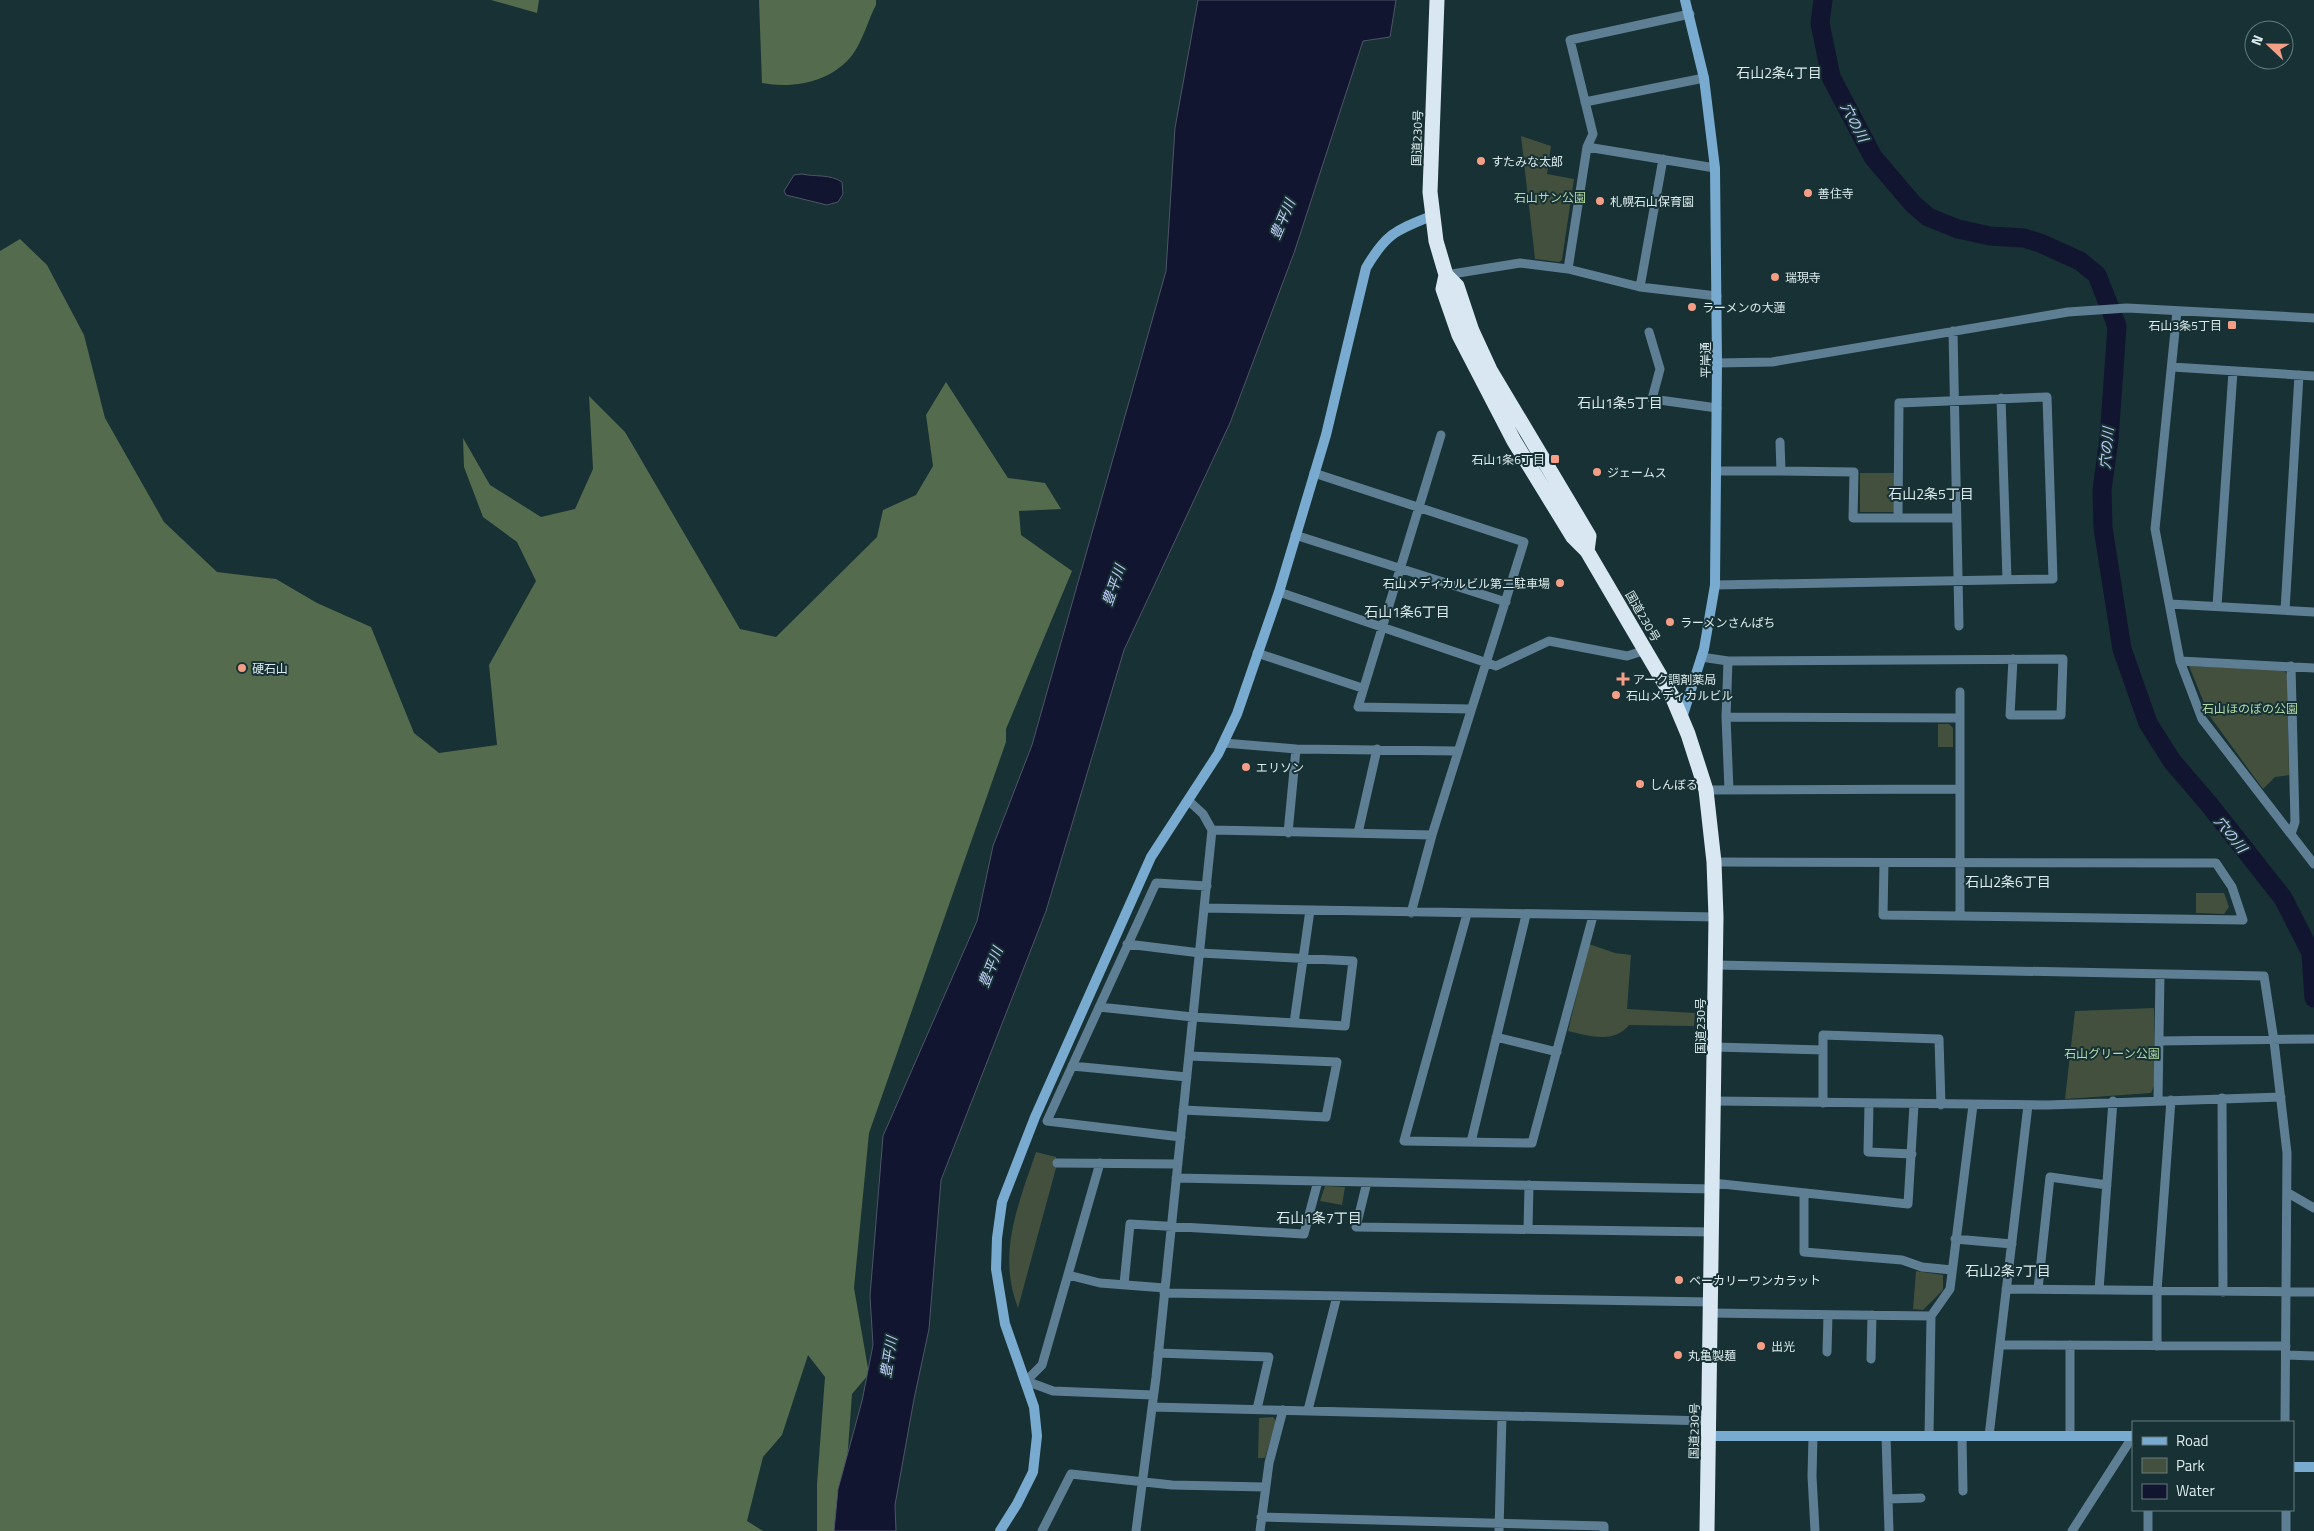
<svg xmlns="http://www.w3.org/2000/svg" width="2314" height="1531" viewBox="0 0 2314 1531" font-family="'Titillium Web','Noto Sans JP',sans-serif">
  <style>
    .green { fill: #43503e }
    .forest { fill: #556b4e }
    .water { fill: #11152f; stroke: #4e5568 }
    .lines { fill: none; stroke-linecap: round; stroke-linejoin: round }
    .river { stroke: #11152f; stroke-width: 19 }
    .street { stroke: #5e7e94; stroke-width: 9 }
    .secondary { stroke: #78abcf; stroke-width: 10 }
    .highway { stroke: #d8e7f2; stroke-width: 15 }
    .poi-dot { fill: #f49e86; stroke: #173134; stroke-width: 2 }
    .labels { text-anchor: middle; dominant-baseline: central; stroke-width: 4; stroke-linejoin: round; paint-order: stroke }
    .street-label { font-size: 12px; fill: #dcebed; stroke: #173134 }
    .poi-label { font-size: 12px; fill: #dcebed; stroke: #173134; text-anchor: start }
    .park-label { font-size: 12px; fill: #b4dba7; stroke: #173134 }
    .neighbourhood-label { font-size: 14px; fill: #dcebed; stroke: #173134 }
    .water-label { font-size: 14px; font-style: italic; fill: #c3cffd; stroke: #173134 }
  </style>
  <rect width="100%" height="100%" fill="#173134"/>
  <!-- green -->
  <path class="green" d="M1521,136L1551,146L1547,174L1574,179L1562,260L1559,262L1535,259Z
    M1860,473H1894V512H1860Z
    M2189,666L2284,670L2287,675L2289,775L2275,777L2263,789L2209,715Z
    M1938,724H1949L1953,728V747H1938Z
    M2196,893H2224L2229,907L2224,914L2196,913Z
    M1589,944L1615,953L1631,955L1627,1009L1695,1013L1694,1026L1629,1025C1614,1044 1589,1036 1568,1031Z
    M2154,1008V1086L2151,1093L2065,1099L2075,1011Z
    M1036,1152L1056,1157V1168L1018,1308C997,1254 1018,1205 1036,1152Z
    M1325,1186L1345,1187L1342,1205L1320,1201Z
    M1916,1271L1943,1275V1290L1923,1310L1913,1309Z
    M1273,1417L1276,1421L1265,1458H1258L1259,1418Z"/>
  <!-- forest -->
  <path class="forest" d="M491,0H539L537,13Z
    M759,0H876V5C868,20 863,40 853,54C832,82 794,89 762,83Z
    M20,239L47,265L84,335L105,418L164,522L217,572L276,579L317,603L371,627L414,733L439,753L497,745L489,665L536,581L517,542L483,517L464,467L463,438L490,485L541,517L575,509L593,469L589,396L625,432L740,629L776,637L877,537L883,510L916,495L933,466L926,415L946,382L1008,478L1045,483L1061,509L1019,511L1021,535L1072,571L1006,729V742L869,1133L854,1288L869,1374L852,1394L842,1531H817V1484L825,1377L808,1355L782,1435L763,1457L747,1521L763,1531H0V251Z"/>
  <!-- water -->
  <path class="water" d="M1198,0H1396L1390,37L1363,41L1294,253L1230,423L1124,650L1046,911L941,1180L929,1329L914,1399L895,1505L896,1531H834L838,1489L862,1401L873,1345L870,1296L883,1136L977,921L993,846L1032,745L1166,271L1175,128Z
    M802,174C816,177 830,174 842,182L843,194L838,202L827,205L786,195L784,191L794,175Z"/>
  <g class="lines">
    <!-- river -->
    <path class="river" d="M1823,0L1820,23L1831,77L1873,157L1913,204L1928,217L1958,229L1990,236L2024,238L2040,243L2080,261L2097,275L2117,326L2109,439L2102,490L2103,528L2122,649L2148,723L2172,761L2208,803L2283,898L2311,953L2314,998"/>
    <!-- street -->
    <path class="street" d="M1585,102L1704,78
      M1587,147L1715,168
      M1568,269L1587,147L1593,134L1570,40L1690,14
      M1446,275L1520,263L1568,269L1640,287L1663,159
      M1640,287L1717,296
      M2177,311L2155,529L2180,661L2202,719L2314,864
      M1953,331L1959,626
      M1649,332L1660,369L1652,399L1717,408
      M1717,363L1772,362L2068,312L2127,308L2314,318
      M2172,367L2314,376
      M2001,398L2007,579
      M1441,435L1358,707L1471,709
      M1717,471H1781L1780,442
      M1781,471L1854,472L1853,518H1898
      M1314,473L1524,542L1432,835L1411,913
      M1295,535L1506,602
      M1715,585L2053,579L2047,397L1899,403L1898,518H1956
      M1279,592L1496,666L1549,641L1627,656L1646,650
      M2170,604L2314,612
      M2217,606L2233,371
      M2285,610L2299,375
      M1257,653L1362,688
      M1701,657L1728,661L1726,717L1729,790
      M1728,661L2063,659L2061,715H2010L2013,659
      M2180,661L2314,668
      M2291,666L2295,822L2291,834
      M1960,692V916
      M1726,717L1959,718
      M1224,743L1296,749L1458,751
      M1706,790L1959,789
      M1212,830L1432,835
      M1288,833L1296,749
      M1358,833L1377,749
      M1714,862L2216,863L2232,887L2243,920L1883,915L1884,863
      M1205,908L1716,917
      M1467,914L1404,1141L1532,1143L1593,916
      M1715,965L2264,976L2274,1041L2287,1153L2285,1422
      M1099,1007L1193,1017L1345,1026L1353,961L1200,953L1127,944
      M1294,1023L1310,910
      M1496,1037L1557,1052
      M2159,1041L2314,1039
      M1715,1047L1823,1050
      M1072,1066L1187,1077
      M2222,1098L2223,1292
      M2158,1100L2160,974
      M1714,1101L2048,1105L2281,1097
      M1823,1103V1035L1939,1039L1941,1105
      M1869,1104L1868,1152L1912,1154
      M1183,1110L1326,1117L1337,1062L1189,1056
      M1181,1137L1047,1121L1156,883L1207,886
      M1471,1142L1526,915
      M1057,1163L1178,1164
      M1100,1163L1042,1365L1026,1381L1053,1391L1153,1395
      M1176,1178L1713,1189
      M1367,1182L1356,1227L1712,1232
      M1713,1183L1908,1204L1914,1105
      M2288,1193L2314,1208
      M1804,1194V1252L1902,1260L1922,1267L1952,1270
      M1528,1229L1529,1185
      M1955,1239L2012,1244
      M1068,1275L1100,1283L1165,1288
      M1124,1284L1130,1224L1304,1234L1318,1181
      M2006,1289L2314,1292
      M2038,1289L2050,1177L2107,1185
      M2099,1290L2113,1101
      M1164,1293L1711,1302
      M1711,1313L1931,1316
      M2000,1345L2286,1346
      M2070,1345V1436
      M2157,1346V1291L2171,1100
      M1827,1352L1828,1315
      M1158,1353L1269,1357L1257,1409
      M2286,1355L2314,1356
      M1871,1359L1872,1315
      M1152,1407L1709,1421
      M1308,1410L1337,1296
      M1813,1436L1812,1476L1815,1531
      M1886,1436L1889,1531
      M1929,1436L1931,1316L1950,1289L1973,1105
      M1962,1436L1963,1491
      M1989,1436L2028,1105
      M1888,1499L1921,1498
      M2148,1510V1531
      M2286,1510V1531
      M1261,1517L1604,1526V1531
      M1042,1531L1071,1474L1172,1485L1265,1487
      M1136,1531L1156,1377L1212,830L1203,814L1189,801
      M1260,1531L1269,1463L1283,1410
      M1499,1531L1502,1416
      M2072,1531L2133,1436"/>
    <!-- secondary -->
    <path class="secondary" d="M1682,718L1704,649L1715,585L1717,363L1715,168L1704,78L1685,0
      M1708,1436H2133
      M2293,1467H2314
      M1000,1531L1017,1504L1033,1472L1037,1436L1034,1407L1005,1324L996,1269L997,1238L1002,1202L1035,1117L1151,857L1218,754L1237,714L1279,592L1326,435L1366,268C1387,232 1397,230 1434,215"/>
    <!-- highway -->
    <path class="highway" d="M1437,0L1430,192L1436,241L1446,275L1443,289L1459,335L1514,441L1573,537L1587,551L1672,696L1688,734L1706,790L1714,862L1716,917L1707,1531
      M1446,275L1457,286L1472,331L1490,370L1589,536L1587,551"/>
  </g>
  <!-- markers -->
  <g class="poi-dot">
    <circle cx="1481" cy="161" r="5"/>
    <circle cx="1808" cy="193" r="5"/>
    <circle cx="1600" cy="201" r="5"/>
    <circle cx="1775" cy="277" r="5"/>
    <circle cx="1692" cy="307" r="5"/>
    <rect x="2227" y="320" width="10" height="10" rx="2.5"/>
    <rect x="1550" y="454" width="10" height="10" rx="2.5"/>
    <circle cx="1597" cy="472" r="5"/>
    <circle cx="1560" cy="583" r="5"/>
    <circle cx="1670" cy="622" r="5"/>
    <circle cx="242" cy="668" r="5"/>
    <path d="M1620.5 671.5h5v5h5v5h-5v5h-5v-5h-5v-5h5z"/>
    <circle cx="1616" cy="695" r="5"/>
    <circle cx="1246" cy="767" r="5"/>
    <circle cx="1640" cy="784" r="5"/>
    <circle cx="1679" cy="1280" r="5"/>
    <circle cx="1761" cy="1346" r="5"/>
    <circle cx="1678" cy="1355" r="5"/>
  </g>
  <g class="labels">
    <!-- street labels -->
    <g class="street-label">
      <text transform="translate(1417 138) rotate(-88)">国道230号</text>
      <text transform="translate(1705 360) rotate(-90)">平岸通</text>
      <text transform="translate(1643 616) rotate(60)">国道230号</text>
      <text transform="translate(1700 1026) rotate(-90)">国道230号</text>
      <text transform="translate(1694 1431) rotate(-89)">国道230号</text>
    </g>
    <!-- poi labels -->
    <g class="poi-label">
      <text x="1491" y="161">すたみな太郎</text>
      <text x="1818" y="193">善住寺</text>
      <text x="1610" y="201">札幌石山保育園</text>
      <text x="1785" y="277">瑞現寺</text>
      <text x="1702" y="307">ラーメンの大蓮</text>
      <text x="2222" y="325" text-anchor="end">石山3条5丁目</text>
      <text x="1545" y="459" text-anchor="end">石山1条6丁目</text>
      <text x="1607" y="472">ジェームス</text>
      <text x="1550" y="583" text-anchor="end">石山メディカルビル第二駐車場</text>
      <text x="1680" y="622">ラーメンさんぱち</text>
      <text x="252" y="668">硬石山</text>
      <text x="1633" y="679">アーク調剤薬局</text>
      <text x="1626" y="695">石山メディカルビル</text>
      <text x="1256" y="767">エリソン</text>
      <text x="1650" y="784">しんぼる</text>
      <text x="1689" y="1280">ベーカリーワンカラット</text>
      <text x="1771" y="1346">出光</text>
      <text x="1688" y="1355">丸亀製麺</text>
    </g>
    <!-- park labels -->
    <g class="park-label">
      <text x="1550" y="197">石山サン公園</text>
      <text x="2250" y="708">石山ほのぼの公園</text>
      <text x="2112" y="1053">石山グリーン公園</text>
    </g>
    <!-- neighbourhood labels -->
    <g class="neighbourhood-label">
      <text x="1779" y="72">石山2条4丁目</text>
      <text x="1620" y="402">石山1条5丁目</text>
      <text x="1931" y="493">石山2条5丁目</text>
      <text x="1407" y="611">石山1条6丁目</text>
      <text x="2008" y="881">石山2条6丁目</text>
      <text x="1319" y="1217">石山1条7丁目</text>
      <text x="2008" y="1270">石山2条7丁目</text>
    </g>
    <!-- water labels -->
    <g class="water-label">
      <text transform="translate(1855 122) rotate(62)">穴の川</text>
      <text transform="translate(1282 219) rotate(-67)">豊平川</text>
      <text transform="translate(2106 448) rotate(-85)">穴の川</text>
      <text transform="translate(1113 585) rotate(-71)">豊平川</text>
      <text transform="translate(2231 834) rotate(51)">穴の川</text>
      <text transform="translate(990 967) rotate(-69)">豊平川</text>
      <text transform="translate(888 1357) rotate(-81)">豊平川</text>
    </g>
  </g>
  <!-- legend -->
  <rect x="2132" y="1421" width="162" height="90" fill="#173134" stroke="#667b7e"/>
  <rect x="2142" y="1437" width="25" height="8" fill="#78abcf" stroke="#667b7e"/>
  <text x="2176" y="1446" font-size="15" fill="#dcebed">Road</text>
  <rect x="2142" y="1458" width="25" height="15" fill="#43503e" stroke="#667b7e"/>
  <text x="2176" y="1471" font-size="15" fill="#dcebed">Park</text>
  <rect x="2142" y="1484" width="25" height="15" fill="#11152f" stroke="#667b7e"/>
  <text x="2176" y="1496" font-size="15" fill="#dcebed">Water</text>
  <!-- north arrow -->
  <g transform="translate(2269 45) rotate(292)"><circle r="24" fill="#173134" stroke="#667b7e"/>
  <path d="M0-4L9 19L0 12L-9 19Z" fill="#f49e86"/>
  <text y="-8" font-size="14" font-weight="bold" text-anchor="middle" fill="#dcebed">N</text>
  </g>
</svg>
